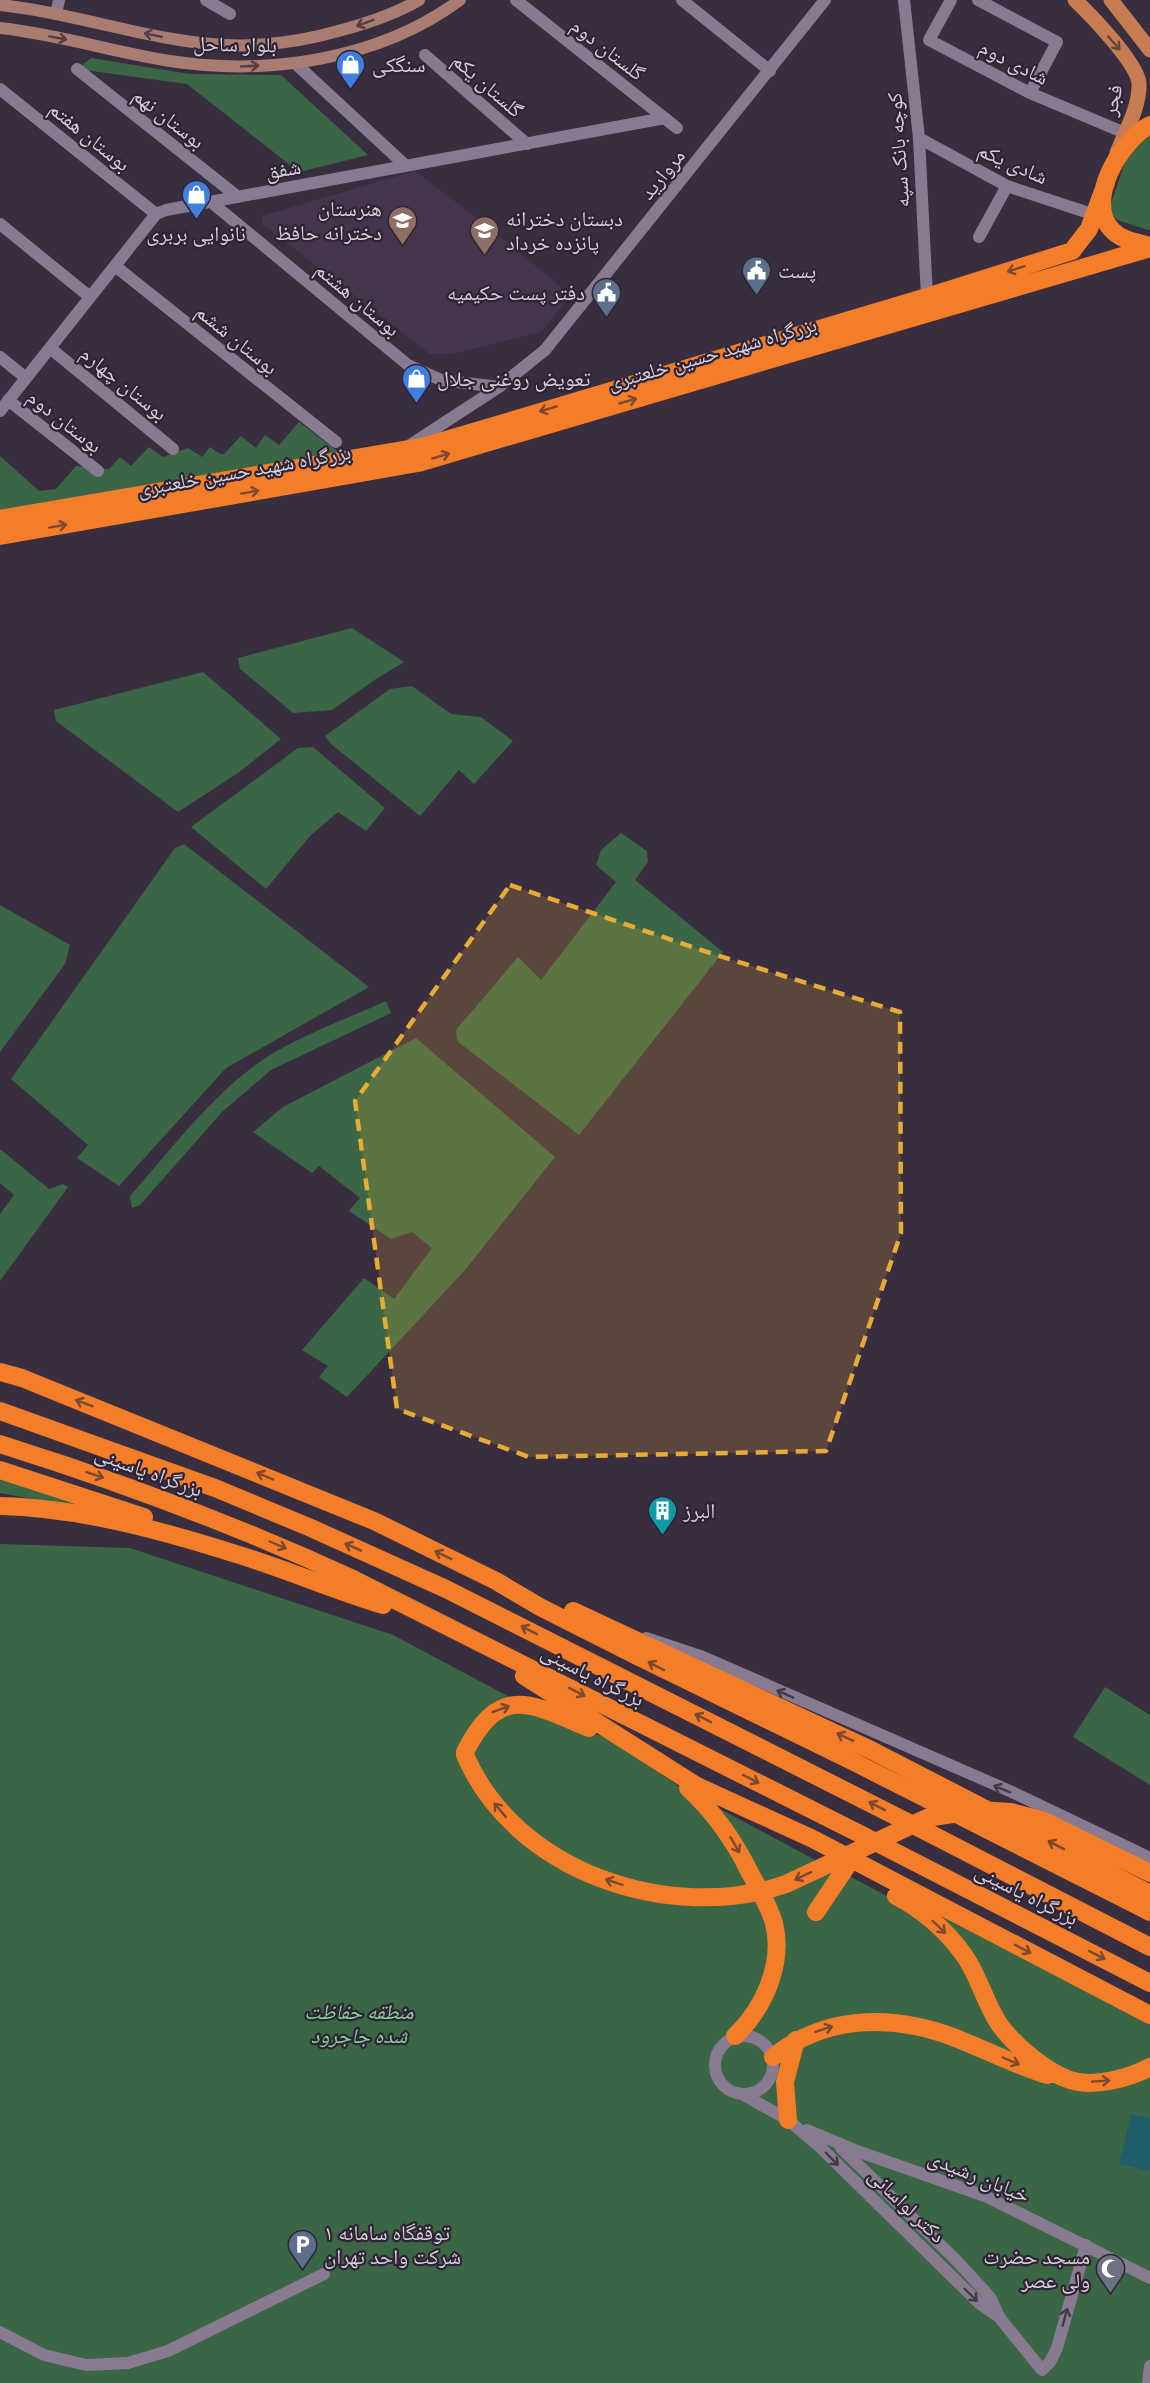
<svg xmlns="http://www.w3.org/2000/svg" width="1150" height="2383" viewBox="0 0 1150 2383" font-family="'Source Serif 4','Noto Naskh Arabic',serif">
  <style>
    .built { fill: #44354c }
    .green { fill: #3a6645 }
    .water { fill: #215c6b }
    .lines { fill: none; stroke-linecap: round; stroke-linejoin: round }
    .street { stroke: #887b8f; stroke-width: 12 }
    .secondary { stroke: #a87c70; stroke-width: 12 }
    .primary { stroke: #c87c52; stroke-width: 15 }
    .highway { stroke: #f37d29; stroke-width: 18 }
    .oneway { stroke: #533e47 }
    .oneway2 { stroke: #65433f }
    .oneway3 { stroke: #7d4830 }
    .oneway4 { stroke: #453a4c }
    .marked { fill: #e6ac36; fill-opacity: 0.2; stroke: #e6ac36; stroke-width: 4.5; stroke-dasharray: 12 8; stroke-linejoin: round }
    .labels { text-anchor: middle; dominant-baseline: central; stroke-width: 4.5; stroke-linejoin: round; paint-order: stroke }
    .street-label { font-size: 21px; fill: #d7d0db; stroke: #2f2435 }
    .poi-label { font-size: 21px; fill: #d7d0db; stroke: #2f2435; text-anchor: start }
    .park-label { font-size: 21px; font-style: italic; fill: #88d399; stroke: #2f2435 }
  </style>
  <rect width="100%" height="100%" fill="#392e3f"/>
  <!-- built -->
  <path class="built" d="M415,171L477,218L571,295L541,332L452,354H430L262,224V216Z"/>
  <!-- green -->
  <path class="green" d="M91,58L190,74L281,75L368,155L299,172L187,84L77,69Z
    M1150,136V229L1148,230L1117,220L1109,209L1128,153Z
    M299,422L341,454L0,514V456L39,491L56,489L76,466L109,469L120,457L131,466L149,447L163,457L188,448L202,457L210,447L220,454H224L241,436L256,448L265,435L279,445Z
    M352,628L404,662L376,679L332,710L293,713L240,669L238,658Z
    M203,672L281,739L238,773L178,812L56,721L54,710Z
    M412,686L451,714L481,717L513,741L474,784L459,770L420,816L331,744L325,736L390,689Z
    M313,747L385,808L366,831L338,812L310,836L266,889L191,827L298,748Z
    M621,833L647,851L648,862L635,880L723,952L579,1135L457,1041L456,1030L518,957L541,980L616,882L596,865L601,850Z
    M184,844L369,987L226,1068L119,1186L77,1158L88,1145L11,1079L175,848Z
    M0,905L70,945L65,964L0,1052Z
    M386,1001L391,1013L271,1070L222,1112L140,1205L132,1208L130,1196C169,1152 206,1102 254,1066C290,1039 344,1020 386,1001Z
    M416,1038L555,1157L465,1270L347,1397L319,1377L328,1366L302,1350L364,1278L394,1299L432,1248L412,1232L391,1239L349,1211L360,1198L319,1166L312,1173L253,1132L283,1107Z
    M0,1149L49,1189L63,1184L68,1187L0,1281V1214L14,1195L0,1183Z
    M0,1476L125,1516L0,1493Z
    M0,1544L130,1548L393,1635L566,1727L606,1737L683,1789L830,1868L832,1867L904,1905L913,1901L1150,2020V2383H0Z
    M1105,1687L1150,1715V1785L1073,1737Z"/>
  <!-- water -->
  <path class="water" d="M1131,2114L1150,2118V2171L1119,2164Z"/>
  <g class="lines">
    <!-- street -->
    <path class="street" d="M206,0L230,14
      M516,0L677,128
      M682,0L770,71
      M904,0L919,138L927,297
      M951,0L929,40L1030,93L1125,133
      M978,0L1057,42L1030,93
      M56,14L59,0
      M425,55L527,144
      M296,64L406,166
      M77,69L238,197
      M0,89L156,214
      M919,138L1007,186L1095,215
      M211,202L408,365L441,380L499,387
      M0,224L90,297
      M979,237L1007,186
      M115,266L336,442
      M50,348L173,449
      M0,357L26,378
      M8,400L98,471
      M0,411L156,214L166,210L665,118
      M410,445L499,387L545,350L825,0
      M646,1638L703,1657L1012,1792L1150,1858
      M715 2065a29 29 0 1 1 58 0a29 29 0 1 1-58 0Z
      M742,2094L792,2122
      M788,2120L821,2148L979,2303L999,2317L1042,2370L1050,2362L1057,2348L1086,2245
      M807,2130L857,2151L985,2196L1150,2278
      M841,2148L956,2260L990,2297L999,2316
      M0,2332L44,2355L86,2365L128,2363L168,2351L324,2274
      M1148,2383L1150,2366"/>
    <!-- secondary -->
    <path class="secondary" d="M0,5C76,13 149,41 225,45C265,47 304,41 342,30C368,23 395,14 419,0
      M0,28C57,34 113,52 170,61C267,76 379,60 460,0"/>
    <!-- primary -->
    <path class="primary" d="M1075,0C1091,15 1137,63 1139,83C1140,107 1125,132 1117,153
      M1111,0L1150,50"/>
    <!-- highway -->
    <path class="highway" d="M1150,125C1121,140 1084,201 1112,230C1122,241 1137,242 1150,246
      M0,519L426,446L927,297L1072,251L1089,229L1106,183
      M0,536L418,463L1150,248
      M0,1372L22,1378L374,1521L496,1581L540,1607L637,1656L856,1763L1150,1912
      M0,1411L215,1488L311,1528L446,1589L929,1833L1150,1947
      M0,1444C121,1482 238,1526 353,1579L858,1833L1150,1983
      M0,1470L144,1517
      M0,1506C80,1508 160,1530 236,1554C286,1569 333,1590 383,1605
      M573,1611L871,1750L1150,1894
      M524,1676L697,1786L813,1839L1150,2015
      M465,1752C500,1683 530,1703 589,1728
      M465,1755C515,1872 670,1924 786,1884L927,1818L978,1810L1011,1812L1044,1821L1150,1873
      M688,1788C715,1813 734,1840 750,1873C759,1889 769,1906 774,1923C784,1964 764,2008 735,2036
      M896,1896C923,1910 946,1930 964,1955C979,1976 985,2003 999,2024C1014,2045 1046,2072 1070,2080C1093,2088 1130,2078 1150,2067
      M816,1912L855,1854
      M773,2057C825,2015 892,2014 953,2037C984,2049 1015,2065 1047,2075
      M788,2120L785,2082L796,2040"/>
  </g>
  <!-- one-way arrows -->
  <defs><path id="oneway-shaft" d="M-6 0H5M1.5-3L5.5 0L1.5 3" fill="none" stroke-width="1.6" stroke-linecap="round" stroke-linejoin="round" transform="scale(1.5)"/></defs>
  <g class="oneway">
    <use href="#oneway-shaft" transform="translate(365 23) rotate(160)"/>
    <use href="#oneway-shaft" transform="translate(153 35) rotate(-169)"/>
    <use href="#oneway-shaft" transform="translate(58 38) rotate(10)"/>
    <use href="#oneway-shaft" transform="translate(250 66) rotate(-3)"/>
  </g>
  <use class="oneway2" href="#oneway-shaft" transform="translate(1114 43) rotate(49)"/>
  <g class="oneway3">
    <use href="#oneway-shaft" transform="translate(1016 269) rotate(162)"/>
    <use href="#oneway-shaft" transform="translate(628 401) rotate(-16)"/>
    <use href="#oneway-shaft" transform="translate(548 409) rotate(163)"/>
    <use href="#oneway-shaft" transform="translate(441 456) rotate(-16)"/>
    <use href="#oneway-shaft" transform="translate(250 492) rotate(-10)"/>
    <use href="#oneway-shaft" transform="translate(58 526) rotate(-10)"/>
    <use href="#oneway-shaft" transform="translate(84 1403) rotate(-159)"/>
    <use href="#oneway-shaft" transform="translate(95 1475) rotate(19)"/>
    <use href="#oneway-shaft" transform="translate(265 1476) rotate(-157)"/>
    <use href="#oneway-shaft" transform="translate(278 1545) rotate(23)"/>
    <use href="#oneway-shaft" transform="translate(353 1547) rotate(-156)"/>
    <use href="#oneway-shaft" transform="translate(443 1555) rotate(-154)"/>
    <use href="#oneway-shaft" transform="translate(529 1630) rotate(-153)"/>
    <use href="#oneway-shaft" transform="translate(656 1666) rotate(-153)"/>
    <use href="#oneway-shaft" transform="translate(577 1692) rotate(27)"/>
    <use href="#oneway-shaft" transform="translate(501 1709) rotate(-21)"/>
    <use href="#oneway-shaft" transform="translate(703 1718) rotate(-153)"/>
    <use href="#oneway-shaft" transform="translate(845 1737) rotate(-155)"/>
    <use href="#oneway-shaft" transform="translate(751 1779) rotate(27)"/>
    <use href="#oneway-shaft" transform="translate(877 1806) rotate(-153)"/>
    <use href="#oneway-shaft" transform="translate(500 1810) rotate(-130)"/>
    <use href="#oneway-shaft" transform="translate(735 1845) rotate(60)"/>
    <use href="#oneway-shaft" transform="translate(1056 1845) rotate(-153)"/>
    <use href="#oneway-shaft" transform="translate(803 1876) rotate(155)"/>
    <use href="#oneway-shaft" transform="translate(614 1882) rotate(-162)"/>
    <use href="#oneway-shaft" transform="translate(939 1927) rotate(44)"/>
    <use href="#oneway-shaft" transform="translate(1023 1949) rotate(28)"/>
    <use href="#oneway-shaft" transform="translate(1097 1955) rotate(27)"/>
    <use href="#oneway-shaft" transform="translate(824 2029) rotate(-18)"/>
    <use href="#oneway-shaft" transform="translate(1011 2061) rotate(23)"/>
    <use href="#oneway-shaft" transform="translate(1101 2081) rotate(-4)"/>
  </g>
  <g class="oneway4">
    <use href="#oneway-shaft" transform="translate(785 1694) rotate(-156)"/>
    <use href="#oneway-shaft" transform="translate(1002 1789) rotate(-158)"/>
    <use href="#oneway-shaft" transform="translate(832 2159) rotate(46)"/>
    <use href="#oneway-shaft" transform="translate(971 2295) rotate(44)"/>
    <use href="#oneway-shaft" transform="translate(1065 2317) rotate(-75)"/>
  </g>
  <!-- marked area -->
  <path class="marked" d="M510,885L713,954L900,1012L901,1233L826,1451L529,1457L397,1409L355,1101Z"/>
  <!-- icons -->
  <defs>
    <symbol id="shop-pin" viewBox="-11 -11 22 30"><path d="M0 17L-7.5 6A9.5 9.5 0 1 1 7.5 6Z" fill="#3f7fe0" stroke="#2f2435"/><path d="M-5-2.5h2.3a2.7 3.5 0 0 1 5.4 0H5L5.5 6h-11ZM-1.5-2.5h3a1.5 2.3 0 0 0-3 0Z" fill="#fff"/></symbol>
    <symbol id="school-pin" viewBox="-11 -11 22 30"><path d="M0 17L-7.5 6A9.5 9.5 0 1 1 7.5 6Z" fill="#8d6e63" stroke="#2f2435"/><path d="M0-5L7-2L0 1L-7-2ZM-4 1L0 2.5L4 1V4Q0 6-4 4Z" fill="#fff"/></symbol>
    <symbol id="civic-pin" viewBox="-11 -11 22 30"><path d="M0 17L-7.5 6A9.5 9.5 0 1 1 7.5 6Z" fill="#5c6f8a" stroke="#2f2435"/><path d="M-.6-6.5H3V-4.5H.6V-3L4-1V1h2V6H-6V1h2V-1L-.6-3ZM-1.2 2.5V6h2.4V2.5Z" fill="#fff"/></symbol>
    <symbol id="building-pin" viewBox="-11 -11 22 30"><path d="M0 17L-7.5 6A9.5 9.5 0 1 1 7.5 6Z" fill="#0f9aa8" stroke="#2f2435"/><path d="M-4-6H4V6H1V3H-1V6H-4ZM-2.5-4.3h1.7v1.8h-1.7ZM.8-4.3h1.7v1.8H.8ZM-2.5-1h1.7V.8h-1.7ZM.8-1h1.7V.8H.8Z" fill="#fff"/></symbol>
    <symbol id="parking-pin" viewBox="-11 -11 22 30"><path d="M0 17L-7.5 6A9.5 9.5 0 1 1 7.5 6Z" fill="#5c6f8a" stroke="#2f2435"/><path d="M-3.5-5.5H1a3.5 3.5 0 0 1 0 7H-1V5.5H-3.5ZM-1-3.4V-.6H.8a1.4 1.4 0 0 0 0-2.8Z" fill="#fff"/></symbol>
    <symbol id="mosque-pin" viewBox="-11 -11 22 30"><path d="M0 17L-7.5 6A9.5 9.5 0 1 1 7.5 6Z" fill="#6b7280" stroke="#2f2435"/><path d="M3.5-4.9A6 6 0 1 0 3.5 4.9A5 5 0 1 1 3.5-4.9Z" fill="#fff"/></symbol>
  </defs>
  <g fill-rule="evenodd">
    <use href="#shop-pin" x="334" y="48" width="33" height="45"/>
    <use href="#shop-pin" x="180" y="178" width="33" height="45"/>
    <use href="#school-pin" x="386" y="204" width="33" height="45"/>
    <use href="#school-pin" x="468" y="214" width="33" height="45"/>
    <use href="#civic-pin" x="740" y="254" width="33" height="45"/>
    <use href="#civic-pin" x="590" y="276" width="33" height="45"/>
    <use href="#shop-pin" x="400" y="362" width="33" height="45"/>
    <use href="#building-pin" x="646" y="1494" width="33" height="45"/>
    <use href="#parking-pin" x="286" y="2228" width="33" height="45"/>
    <use href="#mosque-pin" x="1094" y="2252" width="33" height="45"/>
  </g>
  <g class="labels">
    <!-- street labels -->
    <g class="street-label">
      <text transform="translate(235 44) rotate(1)">بلوار ساحل</text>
      <text transform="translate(608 49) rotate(38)">گلستان دوم</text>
      <text transform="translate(1014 62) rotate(27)">شادی دوم</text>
      <text transform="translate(488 85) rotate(41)">گلستان یکم</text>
      <text transform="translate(1112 100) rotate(-77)">فجر</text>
      <text transform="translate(169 118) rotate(38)">بوستان نهم</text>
      <text transform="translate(90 136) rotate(39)">بوستان هفتم</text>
      <text transform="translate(898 150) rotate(-94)">کوچه بانک سپه</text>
      <text transform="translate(1013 163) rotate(24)">شادی یکم</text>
      <text transform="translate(283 169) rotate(-10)">شفق</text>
      <text transform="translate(662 174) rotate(-51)">مروارید</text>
      <text transform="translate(358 299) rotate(40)">بوستان هشتم</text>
      <text transform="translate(237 339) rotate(39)">بوستان ششم</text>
      <text transform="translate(712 353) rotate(-16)">بزرگراه شهید حسین خلعتبری</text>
      <text transform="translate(124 383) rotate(39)">بوستان چهارم</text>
      <text transform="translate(65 421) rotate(38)">بوستان دوم</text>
      <text transform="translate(244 470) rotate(-10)">بزرگراه شهید حسین خلعتبری</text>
      <text transform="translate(149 1471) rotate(20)">بزرگراه یاسینی</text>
      <text transform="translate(593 1675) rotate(27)">بزرگراه یاسینی</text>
      <text transform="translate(1027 1894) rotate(27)">بزرگراه یاسینی</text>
      <text transform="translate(979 2176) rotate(22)">خیابان رشیدی</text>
      <text transform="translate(907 2205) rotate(44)">دکتر لواسانی</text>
    </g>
    <!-- poi labels -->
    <g class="poi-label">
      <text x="372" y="64">سنگکی</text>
      <text x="382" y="208" text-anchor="end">هنرستان<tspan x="382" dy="24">دخترانه حافظ</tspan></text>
      <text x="506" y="218">دبستان دخترانه<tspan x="506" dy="24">پانزده خرداد</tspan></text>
      <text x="196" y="233" text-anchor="middle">نانوایی بربری</text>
      <text x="778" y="270">پست</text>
      <text x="585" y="292" text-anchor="end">دفتر پست حکیمیه</text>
      <text x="437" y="378">تعویض روغنی جلال</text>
      <text x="683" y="1510">البرز</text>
      <text x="324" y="2232">توقفگاه سامانه ۱<tspan x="324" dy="24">شرکت واحد تهران</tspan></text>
      <text x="1090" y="2256" text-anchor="end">مسجد حضرت<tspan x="1090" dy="24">ولی عصر</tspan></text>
    </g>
    <!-- park labels -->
    <g class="park-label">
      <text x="359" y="2011">منطقه حفاظت<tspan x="359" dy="24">شده جاجرود</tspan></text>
    </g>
  </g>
</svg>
